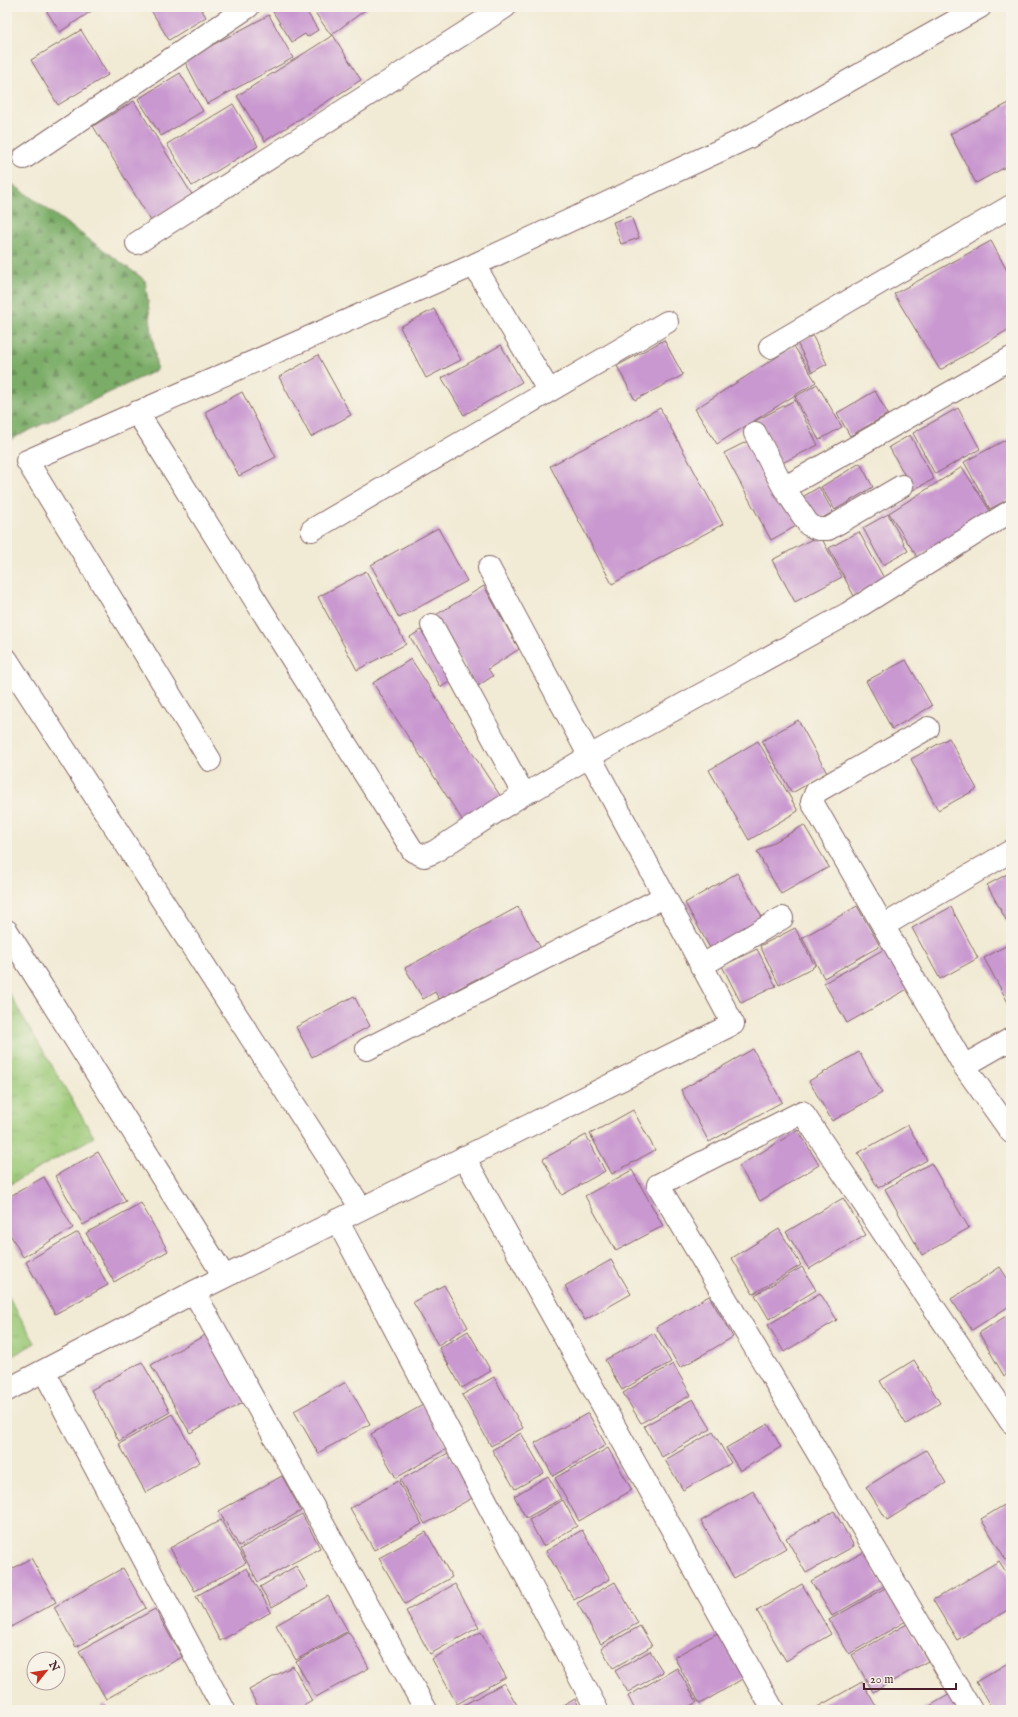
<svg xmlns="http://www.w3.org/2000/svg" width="1018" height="1717" viewBox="0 0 1018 1717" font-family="'IM FELL English',serif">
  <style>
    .grass { fill: url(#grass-tufts); stroke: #727451 }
    .forest { fill: url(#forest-firs); stroke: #63664a }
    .building { fill: #c998d0 }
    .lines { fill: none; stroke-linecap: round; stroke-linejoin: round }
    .minor-casing { stroke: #846666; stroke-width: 24 }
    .minor { stroke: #fff; stroke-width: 22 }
  </style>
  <defs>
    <pattern id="grass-tufts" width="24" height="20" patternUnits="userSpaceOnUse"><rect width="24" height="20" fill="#9bc977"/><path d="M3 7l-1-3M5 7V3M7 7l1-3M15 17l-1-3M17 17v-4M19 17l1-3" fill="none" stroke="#87ac67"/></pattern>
    <pattern id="forest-firs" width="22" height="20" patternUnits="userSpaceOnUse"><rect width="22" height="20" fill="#7cad68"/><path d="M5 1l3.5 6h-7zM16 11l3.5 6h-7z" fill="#688c56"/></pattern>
  </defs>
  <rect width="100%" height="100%" fill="#f7f3e8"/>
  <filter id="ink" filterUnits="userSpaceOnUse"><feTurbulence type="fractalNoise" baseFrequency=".025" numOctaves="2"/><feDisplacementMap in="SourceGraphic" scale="8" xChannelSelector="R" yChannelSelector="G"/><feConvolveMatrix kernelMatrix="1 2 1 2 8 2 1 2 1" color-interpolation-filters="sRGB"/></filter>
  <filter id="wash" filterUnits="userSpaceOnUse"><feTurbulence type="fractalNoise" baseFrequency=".012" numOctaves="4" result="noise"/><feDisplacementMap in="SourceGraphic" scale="16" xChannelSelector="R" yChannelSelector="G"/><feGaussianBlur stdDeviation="0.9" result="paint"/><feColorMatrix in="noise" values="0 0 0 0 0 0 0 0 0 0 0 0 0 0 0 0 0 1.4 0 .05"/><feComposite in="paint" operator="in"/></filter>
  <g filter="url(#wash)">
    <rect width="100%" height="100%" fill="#f1ead4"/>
    <!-- grass -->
    <path class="grass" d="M7,990L94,1137L7,1186Z
      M7,1294L35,1343L7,1359Z"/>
    <!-- forest -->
    <path class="forest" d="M7,180L145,280L157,370L7,441Z"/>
    <g id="blocks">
      <!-- building -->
      <path class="building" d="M51,7H95L96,8L60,32L46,10Z
        M149,7H200L206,17L169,40Z
        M281,7H304L318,30L307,37L305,34L292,42L273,12Z
        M311,7H367L368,8L331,35Z
        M269,15L293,58L207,104L184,60Z
        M81,30L108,75L58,105L31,60Z
        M333,35L361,80L265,141L237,96Z
        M180,73L203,111L161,136L138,99Z
        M134,101L193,196L151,221L93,126Z
        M1011,102V164L976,183L950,134Z
        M233,104L258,146L192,186L167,144Z
        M631,216L639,238L621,244L613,222Z
        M991,241L1011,278V328L940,370L894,294Z
        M434,309L461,360L426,378L400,327Z
        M812,335L827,364L812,372L797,343Z
        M664,340L683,375L635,400L617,366Z
        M501,345L522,382L464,415L442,378Z
        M794,346L816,382L717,444L695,409Z
        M318,355L351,415L311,437L279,377Z
        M817,384L842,427L819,440L795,397Z
        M875,391L888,414L850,436L837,413Z
        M242,392L276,457L239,476L205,412Z
        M795,400L818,445L778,465L755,421Z
        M660,408L723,524L612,584L550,466Z
        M958,408L980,449L935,474L913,433Z
        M910,435L934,479L913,490L889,447Z
        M1011,437V498L990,509L964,462Z
        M752,439L798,525L771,540L724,453Z
        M860,463L873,487L835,510L821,487Z
        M962,467L990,511L917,557L889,513Z
        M819,487L833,512L815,522L801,498Z
        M888,514L908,551L883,565L863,528Z
        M438,528L467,581L399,618L371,565Z
        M859,532L885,580L854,596L829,548Z
        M820,535L842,577L795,602L772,560Z
        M366,571L406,644L357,670L318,597Z
        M484,586L519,649L488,669L493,676L476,687L434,616Z
        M421,630L452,680L441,687L410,637Z
        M411,659L501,797L463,821L373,683Z
        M906,660L932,706L892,729L866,681Z
        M798,720L827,773L792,793L762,741Z
        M949,738L977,789L938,810L911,759Z
        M758,741L798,811L749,840L709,770Z
        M804,825L829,867L781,894L757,852Z
        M1011,872V929L987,885Z
        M737,873L763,919L710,948L685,903Z
        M857,906L880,946L824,978L802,938Z
        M518,907L544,954L487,985L482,976L439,999L435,992L423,999L405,968Z
        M951,907L978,958L940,979L912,928Z
        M795,928L815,966L779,985L760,946Z
        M1011,943V1008L984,958Z
        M888,947L911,987L847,1023L824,983Z
        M757,949L776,986L741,1003L722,966Z
        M354,996L370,1026L312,1057L296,1027Z
        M753,1049L782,1102L709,1142L681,1090Z
        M859,1052L882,1093L832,1121L809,1081Z
        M633,1110L655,1150L612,1174L590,1134Z
        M908,1125L927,1160L878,1188L858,1153Z
        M798,1130L819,1165L760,1201L739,1166Z
        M586,1135L605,1171L562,1195L543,1159Z
        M98,1152L126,1201L83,1225L55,1176Z
        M931,1163L969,1228L922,1255L885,1189Z
        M632,1170L663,1226L616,1251L585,1196Z
        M44,1177L73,1228L23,1257L7,1229V1198Z
        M843,1198L866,1235L809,1269L786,1232Z
        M141,1203L168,1251L114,1282L86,1233Z
        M779,1229L801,1265L753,1294L732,1258Z
        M78,1232L108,1285L55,1314L26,1262Z
        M611,1260L631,1294L585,1320L565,1286Z
        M802,1267L816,1290L769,1319L755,1295Z
        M1000,1267L1011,1284V1305L972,1330L951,1299Z
        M444,1285L468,1327L438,1345L413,1302Z
        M820,1293L837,1320L784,1352L768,1325Z
        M709,1296L733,1337L680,1368L656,1327Z
        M1011,1313V1372L1004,1376L979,1333Z
        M468,1331L491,1371L462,1388L439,1348Z
        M209,1333L247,1400L190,1433L151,1365Z
        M654,1333L671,1362L622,1390L605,1360Z
        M914,1360L940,1403L906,1424L880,1381Z
        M142,1362L170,1412L119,1441L91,1390Z
        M673,1364L691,1395L641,1423L623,1393Z
        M494,1377L523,1428L491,1446L462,1395Z
        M346,1382L370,1424L318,1453L294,1411Z
        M693,1399L711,1429L662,1457L644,1426Z
        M423,1405L448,1448L396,1478L371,1434Z
        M588,1413L606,1445L553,1476L535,1443Z
        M172,1414L200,1462L146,1493L119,1444Z
        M768,1424L781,1447L740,1471L726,1448Z
        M713,1432L731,1463L683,1490L665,1460Z
        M521,1433L544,1473L515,1489L492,1450Z
        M608,1448L632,1490L579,1521L555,1478Z
        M926,1450L946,1483L887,1520L866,1487Z
        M448,1453L474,1497L425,1524L400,1480Z
        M282,1476L301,1511L239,1546L219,1511Z
        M548,1476L561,1499L526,1518L514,1496Z
        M398,1481L422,1524L374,1550L350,1508Z
        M753,1491L786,1548L734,1578L701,1521Z
        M563,1500L577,1526L543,1546L529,1520Z
        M1011,1501V1563L1009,1565L981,1519Z
        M834,1511L854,1546L806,1573L786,1538Z
        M302,1514L320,1548L258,1582L240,1549Z
        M221,1520L246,1563L195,1591L170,1548Z
        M582,1530L610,1579L574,1600L546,1551Z
        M426,1532L452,1577L405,1604L379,1558Z
        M864,1552L884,1586L832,1616L811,1581Z
        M31,1558L56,1602L7,1629V1572Z
        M999,1561L1011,1580V1608L957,1640L933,1600Z
        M296,1566L308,1587L272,1607L260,1587Z
        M123,1568L146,1608L76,1647L54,1607Z
        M247,1568L271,1612L220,1641L196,1596Z
        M615,1582L638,1623L601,1644L577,1603Z
        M455,1584L479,1627L430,1654L406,1611Z
        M802,1584L831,1634L786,1661L757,1611Z
        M887,1587L906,1621L849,1654L829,1620Z
        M328,1596L348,1631L296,1660L276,1625Z
        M155,1609L182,1657L106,1699L79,1651Z
        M907,1624L928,1661L873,1692L852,1655Z
        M640,1626L652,1646L613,1668L601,1648Z
        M723,1630L749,1675L700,1704L674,1657Z
        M349,1632L369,1668L316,1697L296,1662Z
        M481,1632L506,1677L457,1704L432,1659Z
        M650,1651L663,1672L628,1692L615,1671Z
        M1011,1661V1710H993L976,1682Z
        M293,1666L312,1701L296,1710H260L249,1690Z
        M677,1668L697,1702L683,1710H635L628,1696Z
        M862,1682L878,1710H812Z
        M504,1683L520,1710H460L458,1708Z
        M950,1694L959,1710H923Z
        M575,1699L581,1710H556Z
        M105,1704L108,1710H94Z"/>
    </g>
  </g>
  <g filter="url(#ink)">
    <use href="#blocks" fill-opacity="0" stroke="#846666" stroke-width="1"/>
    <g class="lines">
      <defs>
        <path id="minor" d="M24,158L248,7
          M137,243L505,7
          M474,265L549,391
          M770,347L1011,206
          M137,412L413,851L424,856L434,852L525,793
          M755,433L784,488L809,525L818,529H828L902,486
          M784,488L1011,358
          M312,530L667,322
          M432,625L518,784L525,793L533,790L590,756L847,614L1011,511
          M7,660L361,1208
          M928,728L816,792L812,802L964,1066
          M210,760L27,461L474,265L749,137L980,7
          M883,926L1011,851
          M7,931L224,1276
          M701,966L782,918
          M1011,1039L964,1066L1011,1132
          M367,1049L664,897
          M464,1157L773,1710
          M337,1220L597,1710
          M194,1292L426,1710
          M44,1371L224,1710
          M7,1390L194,1292L733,1024L489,568
          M971,1710L658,1185L802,1112L1011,1422"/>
      </defs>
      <!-- minor casing -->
      <use href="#minor" class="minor-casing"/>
      <!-- minor -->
      <use href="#minor" class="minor"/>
    </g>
  </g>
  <!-- margin -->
  <rect width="1018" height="1717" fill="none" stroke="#f7f3e8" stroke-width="24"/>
  <!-- north arrow -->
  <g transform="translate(46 1671) rotate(60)"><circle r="19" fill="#f7f3e8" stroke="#b29e9c"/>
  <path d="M0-3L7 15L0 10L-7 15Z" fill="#c8321e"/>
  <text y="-6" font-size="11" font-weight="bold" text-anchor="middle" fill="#4a1f2b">N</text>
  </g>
  <!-- scale -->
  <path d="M864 1683v6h92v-6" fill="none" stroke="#4a1f2b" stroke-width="2"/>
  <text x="870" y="1683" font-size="12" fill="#4a1f2b" stroke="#f7f3e8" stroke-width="3" paint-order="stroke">20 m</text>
</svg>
